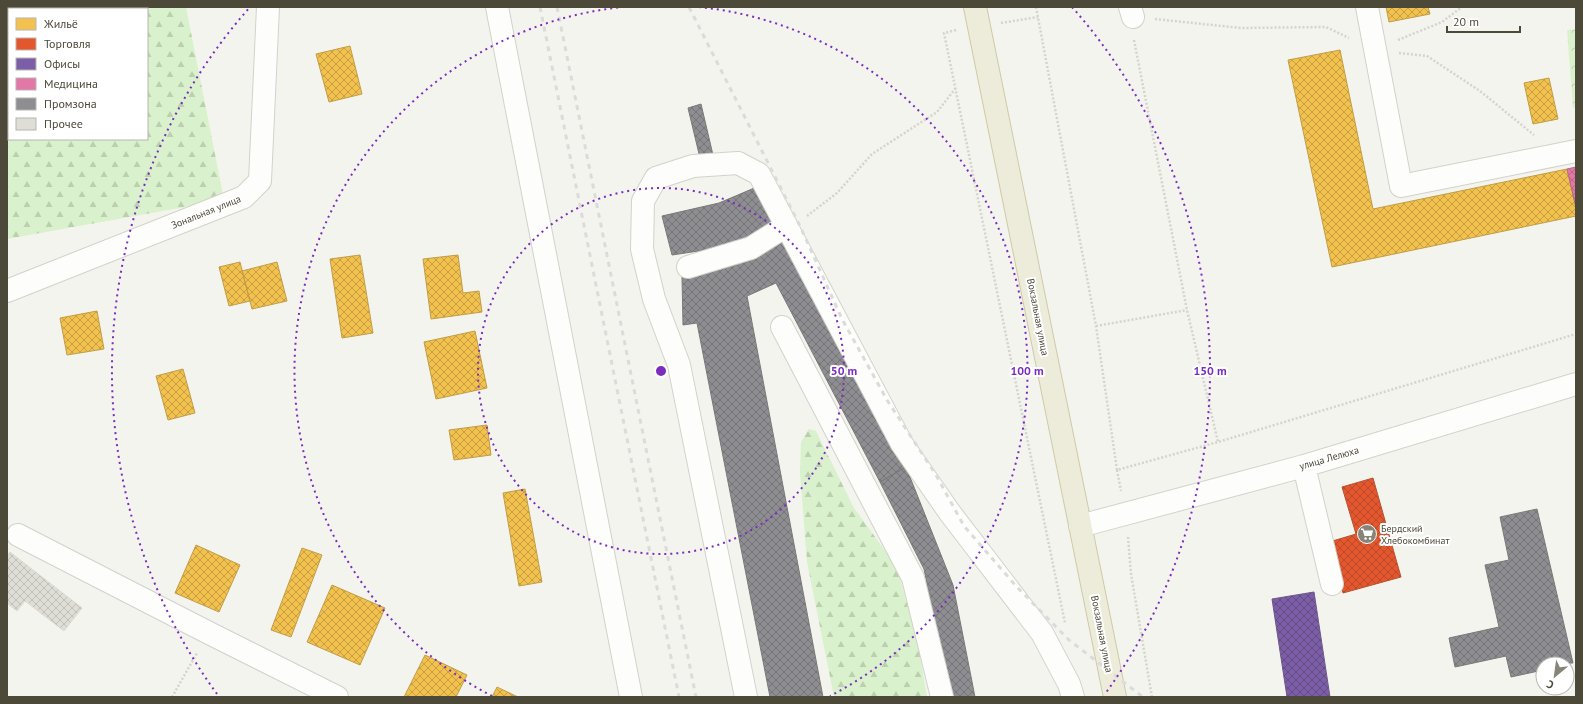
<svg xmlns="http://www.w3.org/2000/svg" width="1583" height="704" viewBox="0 0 1583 704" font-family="'PT Sans',sans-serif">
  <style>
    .forest { fill: url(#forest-firs); fill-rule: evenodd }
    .park { fill: url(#park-crowns) }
    .homes { fill: url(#homes-cross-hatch); stroke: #c09d47 }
    .shops { fill: url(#shops-cross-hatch); stroke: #b65331 }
    .offices { fill: url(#offices-cross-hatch); stroke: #6d5886 }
    .health { fill: url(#health-cross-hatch); stroke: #b66986 }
    .industry { fill: url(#industry-cross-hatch); stroke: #7a7977 }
    .building { fill: url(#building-cross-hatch); stroke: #dddcd3 }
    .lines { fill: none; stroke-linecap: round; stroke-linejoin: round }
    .minor-casing { stroke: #d2d2cb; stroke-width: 24 }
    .highway-casing { stroke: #cecaa7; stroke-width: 24 }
    .path { stroke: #d4d3cc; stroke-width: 2.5; stroke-dasharray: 2 2; stroke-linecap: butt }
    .minor { stroke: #fdfdfc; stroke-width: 22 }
    .highway { stroke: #edecdb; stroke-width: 22 }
    .rail { stroke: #dbdbda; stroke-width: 3; stroke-dasharray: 5 5; stroke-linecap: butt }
    .ring { fill: none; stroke: #7b2cbf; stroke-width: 2; stroke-dasharray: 2 4 }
    .labels { text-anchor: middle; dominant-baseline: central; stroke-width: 4; stroke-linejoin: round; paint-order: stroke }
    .street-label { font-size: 10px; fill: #4c4938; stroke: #fff }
    .poi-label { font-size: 10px; fill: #4c4938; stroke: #fff; text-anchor: start }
    .centre { fill: #7b2cbf; stroke: #fff; stroke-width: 2 }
    .ring-label { font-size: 12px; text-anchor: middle; font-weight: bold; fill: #7b2cbf; stroke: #fff; stroke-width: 4; stroke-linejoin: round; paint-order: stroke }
  </style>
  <defs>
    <pattern id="forest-firs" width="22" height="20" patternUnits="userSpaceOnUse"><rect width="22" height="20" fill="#d9f1cc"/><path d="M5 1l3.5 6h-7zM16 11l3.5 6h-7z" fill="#bcd0b0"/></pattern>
    <pattern id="park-crowns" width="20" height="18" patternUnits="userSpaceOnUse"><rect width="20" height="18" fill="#d9f1cc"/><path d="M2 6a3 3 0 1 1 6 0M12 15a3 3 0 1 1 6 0" fill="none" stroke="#bcd0b0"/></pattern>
    <pattern id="homes-cross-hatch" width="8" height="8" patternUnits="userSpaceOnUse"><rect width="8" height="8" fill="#f2c14e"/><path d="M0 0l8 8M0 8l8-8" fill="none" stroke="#c69f42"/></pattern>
    <pattern id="shops-cross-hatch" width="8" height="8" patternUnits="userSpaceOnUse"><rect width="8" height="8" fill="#e4572e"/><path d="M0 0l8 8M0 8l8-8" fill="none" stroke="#bb4a28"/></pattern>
    <pattern id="offices-cross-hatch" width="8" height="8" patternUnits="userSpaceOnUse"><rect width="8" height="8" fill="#7b5ea7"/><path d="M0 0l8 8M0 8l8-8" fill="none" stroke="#624c82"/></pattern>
    <pattern id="health-cross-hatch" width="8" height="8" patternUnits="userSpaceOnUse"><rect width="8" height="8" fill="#e377a8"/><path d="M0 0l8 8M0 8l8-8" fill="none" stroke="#ba648a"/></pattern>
    <pattern id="industry-cross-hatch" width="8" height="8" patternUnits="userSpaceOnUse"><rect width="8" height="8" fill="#8d8d92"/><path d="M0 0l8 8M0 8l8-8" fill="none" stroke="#757578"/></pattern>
    <pattern id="building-cross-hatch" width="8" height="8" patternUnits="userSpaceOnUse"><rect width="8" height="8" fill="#deddd6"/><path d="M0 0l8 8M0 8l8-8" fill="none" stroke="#c0bfb8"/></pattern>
  </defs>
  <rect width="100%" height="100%" fill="#f4f4ee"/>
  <!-- forest -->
  <path class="forest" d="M7,7H186L224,200L7,239ZM9,9H147V139H9Z
    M809,429L816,431L854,508L897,567L918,644L927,697H834L807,562L800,472L801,442Z"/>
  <!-- park -->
  <path class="park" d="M1576,29V107L1573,108L1567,30Z"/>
  <!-- homes -->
  <path class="homes" d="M1386,7H1428L1430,14L1389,22Z
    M350,46L362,94L329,102L316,54Z
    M1340,50L1373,209L1567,169L1576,208V216L1332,267L1288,60Z
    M1549,78L1558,119L1533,124L1524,83Z
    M360,255L373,333L342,338L330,259Z
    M458,255L463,293L479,291L482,312L431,319L423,259Z
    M240,262L250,301L229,306L219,267Z
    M277,262L287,301L252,309L242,271Z
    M97,311L104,349L67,355L60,318Z
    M475,331L487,388L436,399L424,342Z
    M183,369L195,413L168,420L156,376Z
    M487,425L491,455L454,460L449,430Z
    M525,489L542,582L519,586L503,493Z
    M196,545L240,565L219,612L175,593Z
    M302,548L322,555L291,637L271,630Z
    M332,585L385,608L360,665L307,642Z
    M425,655L467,675L456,697H404Z
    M497,687L518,697H492Z"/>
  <!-- shops -->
  <path class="shops" d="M1373,478L1401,577L1343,593L1329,542L1356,534L1342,487Z"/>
  <!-- offices -->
  <path class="offices" d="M1314,592L1330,697H1287L1272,599Z"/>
  <!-- health -->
  <path class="health" d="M1576,167V208L1567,169Z"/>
  <!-- industry -->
  <path class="industry" d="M701,104L713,155L700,158L688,108Z
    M759,186L774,230L725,247L672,255L662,216L719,203Z
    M787,240L906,467L880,482L776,283L747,296L823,697H770L697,323L683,325L682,277L753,258Z
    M906,467L953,585L975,697H950L924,569L880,482Z
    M1537,509L1573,663L1543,664V670L1511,677L1506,656L1455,667L1449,638L1499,627L1485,565L1509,560L1500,517Z"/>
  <!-- building -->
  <path class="building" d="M10,552L82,608L64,631L25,601L17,611L8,604L7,606V556Z"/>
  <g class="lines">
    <defs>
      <path id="minor" d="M497,7L631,697
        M1130,7L1133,17
        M1367,7L1401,186L1576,151
        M688,267L751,248L786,226
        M7,291L244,197L260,181L268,7
        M782,327L913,578L942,697
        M1304,466L1332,584
        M1080,526L1304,466L1576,384
        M18,535L209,633L337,697
        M746,697L679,365L654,299L642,249L643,201L656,178L693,166L738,163L759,174L902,444L950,513L1042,633L1069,684L1073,697"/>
      <path id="highway" d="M975,7L1115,697"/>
    </defs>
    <!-- minor casing -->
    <use href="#minor" class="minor-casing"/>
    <!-- highway casing -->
    <use href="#highway" class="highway-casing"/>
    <!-- path -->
    <path class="path" d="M1036,7L1096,326L1117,470L1218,442L1576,334
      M1155,19L1241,28L1326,27L1349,38
      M1001,23L1038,17
      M956,30L944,33L1065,623
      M1134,40L1187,310L1218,442
      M1398,40L1442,22L1462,7
      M1399,53L1427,56L1480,91L1534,135
      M807,216L837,193L872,154L937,112L955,89
      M1096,326L1187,310
      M1117,470L1121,491
      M1128,537L1131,574L1152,697
      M172,697L197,653"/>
    <!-- minor -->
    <use href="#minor" class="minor"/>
    <!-- highway -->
    <use href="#highway" class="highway"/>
    <!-- rail -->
    <path class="rail" d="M540,7L679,697
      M557,7L696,697
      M689,7L800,226L842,319L887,400L936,475L964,526L1016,586L1069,640L1143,697"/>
  </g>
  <!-- distance rings -->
  <g class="ring">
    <circle cx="661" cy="371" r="183"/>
    <path d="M492 696A366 366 0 0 1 623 7M699 7A366 366 0 0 1 830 696"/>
    <path d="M217 694A549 549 0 0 1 250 7M1072 7A549 549 0 0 1 1105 694"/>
  </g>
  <!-- icons -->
  <defs>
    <symbol id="supermarket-disc" viewBox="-11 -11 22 22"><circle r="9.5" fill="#878578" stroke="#fff"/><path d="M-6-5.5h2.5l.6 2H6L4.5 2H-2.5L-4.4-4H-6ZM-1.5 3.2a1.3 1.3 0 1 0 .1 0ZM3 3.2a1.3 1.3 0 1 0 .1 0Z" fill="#fff"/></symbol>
  </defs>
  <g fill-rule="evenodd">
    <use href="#supermarket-disc" x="1356" y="523" width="22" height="22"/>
  </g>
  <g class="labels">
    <!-- street labels -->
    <g class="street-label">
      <text transform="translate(206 212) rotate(-22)">Зональная улица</text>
      <text transform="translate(1038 317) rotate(79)">Вокзальная улица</text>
      <text transform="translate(1329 458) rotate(-16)">улица Лелюха</text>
      <text transform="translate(1102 634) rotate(79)">Вокзальная улица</text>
    </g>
    <!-- poi labels -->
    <g class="poi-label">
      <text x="1381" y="528">Бердский<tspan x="1381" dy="12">Хлебокомбинат</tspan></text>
    </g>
  </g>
  <circle cx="661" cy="371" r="6" class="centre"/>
  <g class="ring-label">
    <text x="844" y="375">50 m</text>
    <text x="1027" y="375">100 m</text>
    <text x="1210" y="375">150 m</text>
  </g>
  <!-- border -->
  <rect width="1583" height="704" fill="none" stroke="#4c4938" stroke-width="16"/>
  <!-- legend -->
  <rect x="8" y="8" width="140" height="132" fill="#ffffff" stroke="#b7b6af"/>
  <rect x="16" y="18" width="20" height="12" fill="#f2c14e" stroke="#b7b6af"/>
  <text x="44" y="28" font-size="12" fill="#4c4938">Жильё</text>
  <rect x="16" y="38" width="20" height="12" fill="#e4572e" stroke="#b7b6af"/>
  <text x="44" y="48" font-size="12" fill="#4c4938">Торговля</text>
  <rect x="16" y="58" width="20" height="12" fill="#7b5ea7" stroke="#b7b6af"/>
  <text x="44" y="68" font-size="12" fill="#4c4938">Офисы</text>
  <rect x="16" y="78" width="20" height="12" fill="#e377a8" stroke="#b7b6af"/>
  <text x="44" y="88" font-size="12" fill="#4c4938">Медицина</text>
  <rect x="16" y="98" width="20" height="12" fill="#8d8d92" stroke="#b7b6af"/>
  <text x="44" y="108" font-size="12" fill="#4c4938">Промзона</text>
  <rect x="16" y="118" width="20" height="12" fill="#deddd6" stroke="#b7b6af"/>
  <text x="44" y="128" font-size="12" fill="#4c4938">Прочее</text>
  <!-- north arrow -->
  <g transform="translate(1555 676) rotate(209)"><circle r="19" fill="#ffffff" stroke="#b7b6af"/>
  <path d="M0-3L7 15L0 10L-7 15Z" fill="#878578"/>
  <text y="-6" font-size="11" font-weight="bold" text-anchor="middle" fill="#4c4938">С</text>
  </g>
  <!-- scale -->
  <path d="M1447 26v6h73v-6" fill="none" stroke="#4c4938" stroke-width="2"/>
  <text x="1453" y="26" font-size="12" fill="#4c4938" stroke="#ffffff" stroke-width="3" paint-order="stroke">20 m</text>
</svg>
